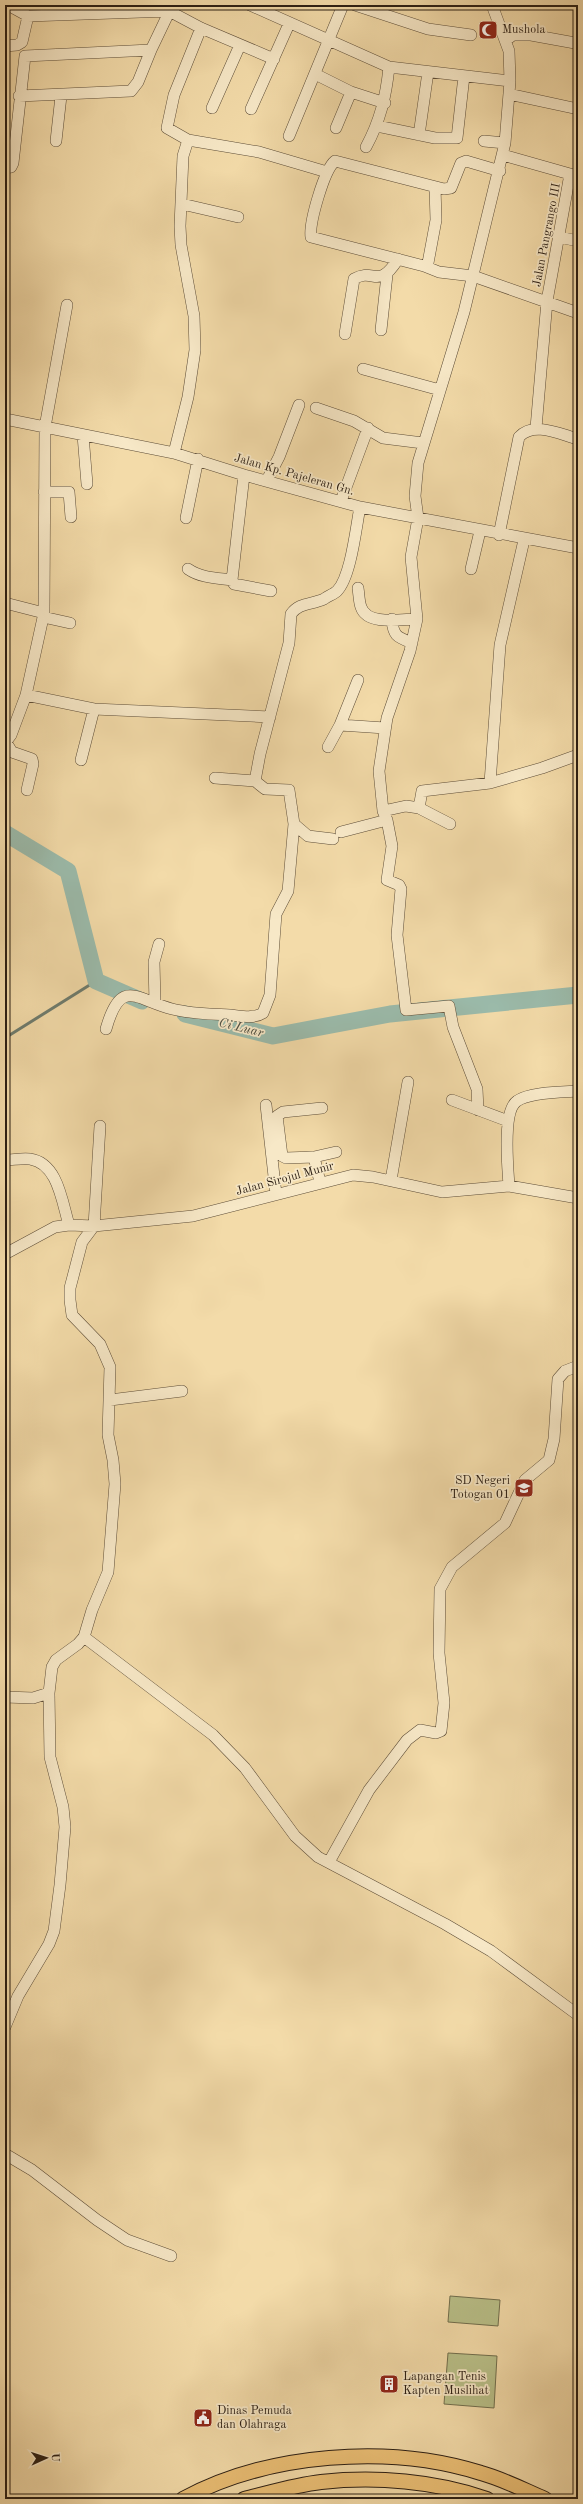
<svg xmlns="http://www.w3.org/2000/svg" width="583" height="2504" viewBox="0 0 583 2504" font-family="'Old Standard TT',serif">
  <style>
    .green { fill: #b9c089; stroke: #726f4e }
    .lines { fill: none; stroke-linecap: round; stroke-linejoin: round }
    .stream { stroke: #6e7c6e; stroke-width: 3 }
    .river { stroke: #9bbbab; stroke-width: 17 }
    .minor-casing { stroke: #5d4d38; stroke-width: 12 }
    .major-casing { stroke: #2b1e13; stroke-width: 16 }
    .minor { stroke: #f7e8c7; stroke-width: 11 }
    .major { stroke: #eabe74; stroke-width: 14 }
    .labels { text-anchor: middle; dominant-baseline: central; stroke-width: 3.5; stroke-linejoin: round; paint-order: stroke }
    .poi-label { font-size: 12px; fill: #2b1e13; stroke: #f7e8c7; text-anchor: start }
    .street-label { font-size: 12px; fill: #2b1e13; stroke: #f7e8c7 }
    .water-label { font-size: 13px; font-style: italic; fill: #4d4d41; stroke: #f7e8c7 }
  </style>
  <rect width="100%" height="100%" fill="#f3dba9"/>
  <filter id="stains"><feTurbulence type="fractalNoise" baseFrequency=".005" numOctaves="4"/><feColorMatrix values="0 0 0 0 .2 0 0 0 0 .09 0 0 0 0 .02 0 0 0 .5 -.17"/></filter>
  <radialGradient id="worn" r=".72"><stop offset=".6" stop-color="#630" stop-opacity="0"/><stop offset="1" stop-color="#630" stop-opacity=".3"/></radialGradient>
  <!-- green -->
  <path class="green" d="M450,2296L500,2300L498,2326L448,2322Z
    M448,2353L497,2356L494,2408L444,2404Z"/>
  <g class="lines">
    <!-- stream -->
    <path class="stream" d="M5,1038L96,981"/>
    <!-- river -->
    <path class="river" d="M5,833L68,871L96,981L142,1001
      M185,1014L273,1036L390,1014L578,995"/>
    <defs>
      <path id="minor" d="M8,5L28,16L169,11L201,28L274,59
        M250,5L389,67L510,81
        M355,5L428,29L471,35
        M201,28L174,95L167,128L188,140L259,152L327,172
        M506,40L513,35H531L575,43
        M5,46L17,45L22,42L28,16
        M315,74L351,92L385,103
        M509,94L578,109
        M19,96L131,91L138,82L151,50L172,6
        M212,108L240,45
        M251,109L289,24
        M377,126L435,138H457L464,76
        M336,128L351,92
        M419,135L428,72
        M289,136L343,5
        M56,141L61,96
        M484,141L505,143
        M366,147C380,121 386,97 389,67
        M503,155L577,176
        M5,168L11,167L13,163L25,56L151,50
        M500,171L466,161L461,163L451,188L444,189L335,161C324,170 309,223 311,237L424,266L439,272L473,276L578,313
        M182,204L238,217
        M559,237L578,241
        M424,266L428,263L436,220L435,187
        M381,330L387,275
        M345,334L354,279C374,267 378,291 398,259
        M363,369L440,390
        M316,408L354,421L383,438L423,443
        M5,419L174,453L244,475L360,507L578,548
        M536,428L547,301L570,174
        M83,435L87,484
        M174,453L188,397L195,350L194,316L181,245L180,226L183,156L188,140
        M244,475L232,580L234,584L271,591
        M267,480L279,457L299,405
        M44,492H69L71,517
        M341,501L368,428
        M186,518L198,459
        M499,535L519,437C534,421 559,434 578,439
        M188,569C201,578 217,578 232,580
        M471,569L480,531
        M358,588C359,594 359,602 361,607C367,626 402,619 417,619
        M5,603L44,613
        M43,617L70,623
        M392,619C393,636 397,637 412,643
        M358,680L340,725L385,728
        M26,695L94,709L270,717
        M6,742L12,752L32,759L33,764L27,790
        M5,743L11,735L26,695L44,613L45,427L67,305
        M328,747L340,725
        M81,760L94,709
        M215,778L255,781
        M490,783L500,645L524,540
        M419,808L450,824
        M383,811L406,806L419,808L422,791L490,783L542,768L578,755
        M341,832L387,820
        M333,839L308,836L294,824L289,790L265,789L255,781L260,754L289,643L291,614C300,602 311,605 324,599C328,596 334,594 337,591C351,577 356,527 360,507
        M155,1003L154,962L159,944
        M106,1029C121,976 136,1000 172,1009C192,1014 210,1014 230,1015C241,1016 254,1019 263,1013L270,995L276,914L288,891L294,824
        M452,1100L508,1121
        M266,1105L276,1194
        M478,1110L477,1089L453,1027L449,1006L406,1010L397,935L401,889L399,885L387,880L392,846L387,820L383,811L379,771L387,718L410,651L417,619L411,557L418,518L415,496L418,463L464,312L505,143L510,81L509,51L492,5
        M314,1157L336,1152
        M5,1160C13,1160 22,1158 30,1159C58,1163 62,1202 69,1225
        M391,1180L408,1082
        M320,1182L314,1157L286,1158L282,1156L277,1116L283,1112L322,1108
        M509,1186C508,1169 502,1111 517,1101C529,1092 563,1092 578,1091
        M5,1254L55,1227L69,1225L94,1226L193,1216L353,1175L373,1177L442,1192L509,1186L578,1198
        M110,1400L182,1391
        M84,1637L213,1735L245,1768L295,1836L318,1857L445,1924L491,1951L578,2015
        M5,1697L33,1698L49,1693
        M329,1862L369,1790L407,1740L420,1730L436,1733L441,1731L444,1703L439,1653L440,1589L452,1567L505,1523L525,1480L549,1460L554,1439L558,1379L565,1371L578,1366
        M5,2027L18,1996L49,1944L54,1931L60,1885L65,1827L63,1807L50,1757L49,1693L52,1667L56,1660L78,1644L84,1637L92,1610L108,1572L115,1484L113,1460L108,1435L110,1367L100,1344L72,1315L70,1300V1288L82,1242L94,1226L100,1126
        M5,2154L32,2170L97,2220L127,2240L171,2256"/>
      <path id="major" d="M183,2499C268,2453 389,2444 481,2473C503,2479 524,2490 545,2499
        M244,2499C269,2493 295,2485 321,2482C376,2476 435,2481 487,2499"/>
    </defs>
    <!-- minor casing -->
    <use href="#minor" class="minor-casing"/>
    <!-- major casing -->
    <use href="#major" class="major-casing"/>
    <!-- minor -->
    <use href="#minor" class="minor"/>
    <!-- major -->
    <use href="#major" class="major"/>
  </g>
  <!-- icons -->
  <defs>
    <symbol id="mosque-square" viewBox="-11 -11 22 22"><rect x="-9" y="-9" width="18" height="18" rx="4" fill="#8f2418" stroke="#f7e8c7"/><path d="M3.5-4.9A6 6 0 1 0 3.5 4.9A5 5 0 1 1 3.5-4.9Z" fill="#fff"/></symbol>
    <symbol id="school-square" viewBox="-11 -11 22 22"><rect x="-9" y="-9" width="18" height="18" rx="4" fill="#8f2418" stroke="#f7e8c7"/><path d="M0-5L7-2L0 1L-7-2ZM-4 1L0 2.5L4 1V4Q0 6-4 4Z" fill="#fff"/></symbol>
    <symbol id="building-square" viewBox="-11 -11 22 22"><rect x="-9" y="-9" width="18" height="18" rx="4" fill="#8f2418" stroke="#f7e8c7"/><path d="M-4-6H4V6H1V3H-1V6H-4ZM-2.5-4.3h1.7v1.8h-1.7ZM.8-4.3h1.7v1.8H.8ZM-2.5-1h1.7V.8h-1.7ZM.8-1h1.7V.8H.8Z" fill="#fff"/></symbol>
    <symbol id="civic-square" viewBox="-11 -11 22 22"><rect x="-9" y="-9" width="18" height="18" rx="4" fill="#8f2418" stroke="#f7e8c7"/><path d="M-.6-6.5H3V-4.5H.6V-3L4-1V1h2V6H-6V1h2V-1L-.6-3ZM-1.2 2.5V6h2.4V2.5Z" fill="#fff"/></symbol>
  </defs>
  <g fill-rule="evenodd">
    <use href="#mosque-square" x="477" y="19" width="22" height="22"/>
    <use href="#school-square" x="513" y="1477" width="22" height="22"/>
    <use href="#building-square" x="378" y="2373" width="22" height="22"/>
    <use href="#civic-square" x="192" y="2407" width="22" height="22"/>
  </g>
  <g class="labels">
    <!-- poi labels -->
    <g class="poi-label">
      <text x="502" y="30">Mushola</text>
      <text x="510" y="1481" text-anchor="end">SD Negeri<tspan x="510" dy="14">Totogan 01</tspan></text>
      <text x="403" y="2377">Lapangan Tenis<tspan x="403" dy="14">Kapten Muslihat</tspan></text>
      <text x="217" y="2411">Dinas Pemuda<tspan x="217" dy="14">dan Olahraga</tspan></text>
    </g>
    <!-- street labels -->
    <g class="street-label">
      <text transform="translate(547 235) rotate(-79)">Jalan Pangrango III</text>
      <text transform="translate(294 475) rotate(16)">Jalan Kp. Pajeleran Gn.</text>
      <text transform="translate(285 1179) rotate(-15)">Jalan Sirojul Munir</text>
    </g>
    <!-- water labels -->
    <g class="water-label">
      <text transform="translate(241 1028) rotate(14)">Ci Luar</text>
    </g>
  </g>
  <!-- margin -->
  <rect width="583" height="2504" fill="none" stroke="#f3dba9" stroke-width="20"/>
  <rect x="6" y="6" width="571" height="2492" fill="none" stroke="#2b1e13" stroke-width="2"/>
  <rect x="10" y="10" width="563" height="2484" fill="none" stroke="#2b1e13"/>
  <!-- north arrow -->
  <g transform="translate(46 2458) rotate(87)" stroke="#f7e8c7" stroke-width="3" paint-order="stroke">
  <path d="M0-3L7 15L0 10L-7 15Z" fill="#2b1e13"/>
  <text y="-6" font-size="11" font-weight="bold" text-anchor="middle" fill="#2b1e13">U</text>
  </g>
  <rect width="100%" height="100%" filter="url(#stains)"/>
  <rect width="100%" height="100%" fill="url(#worn)"/>
</svg>
